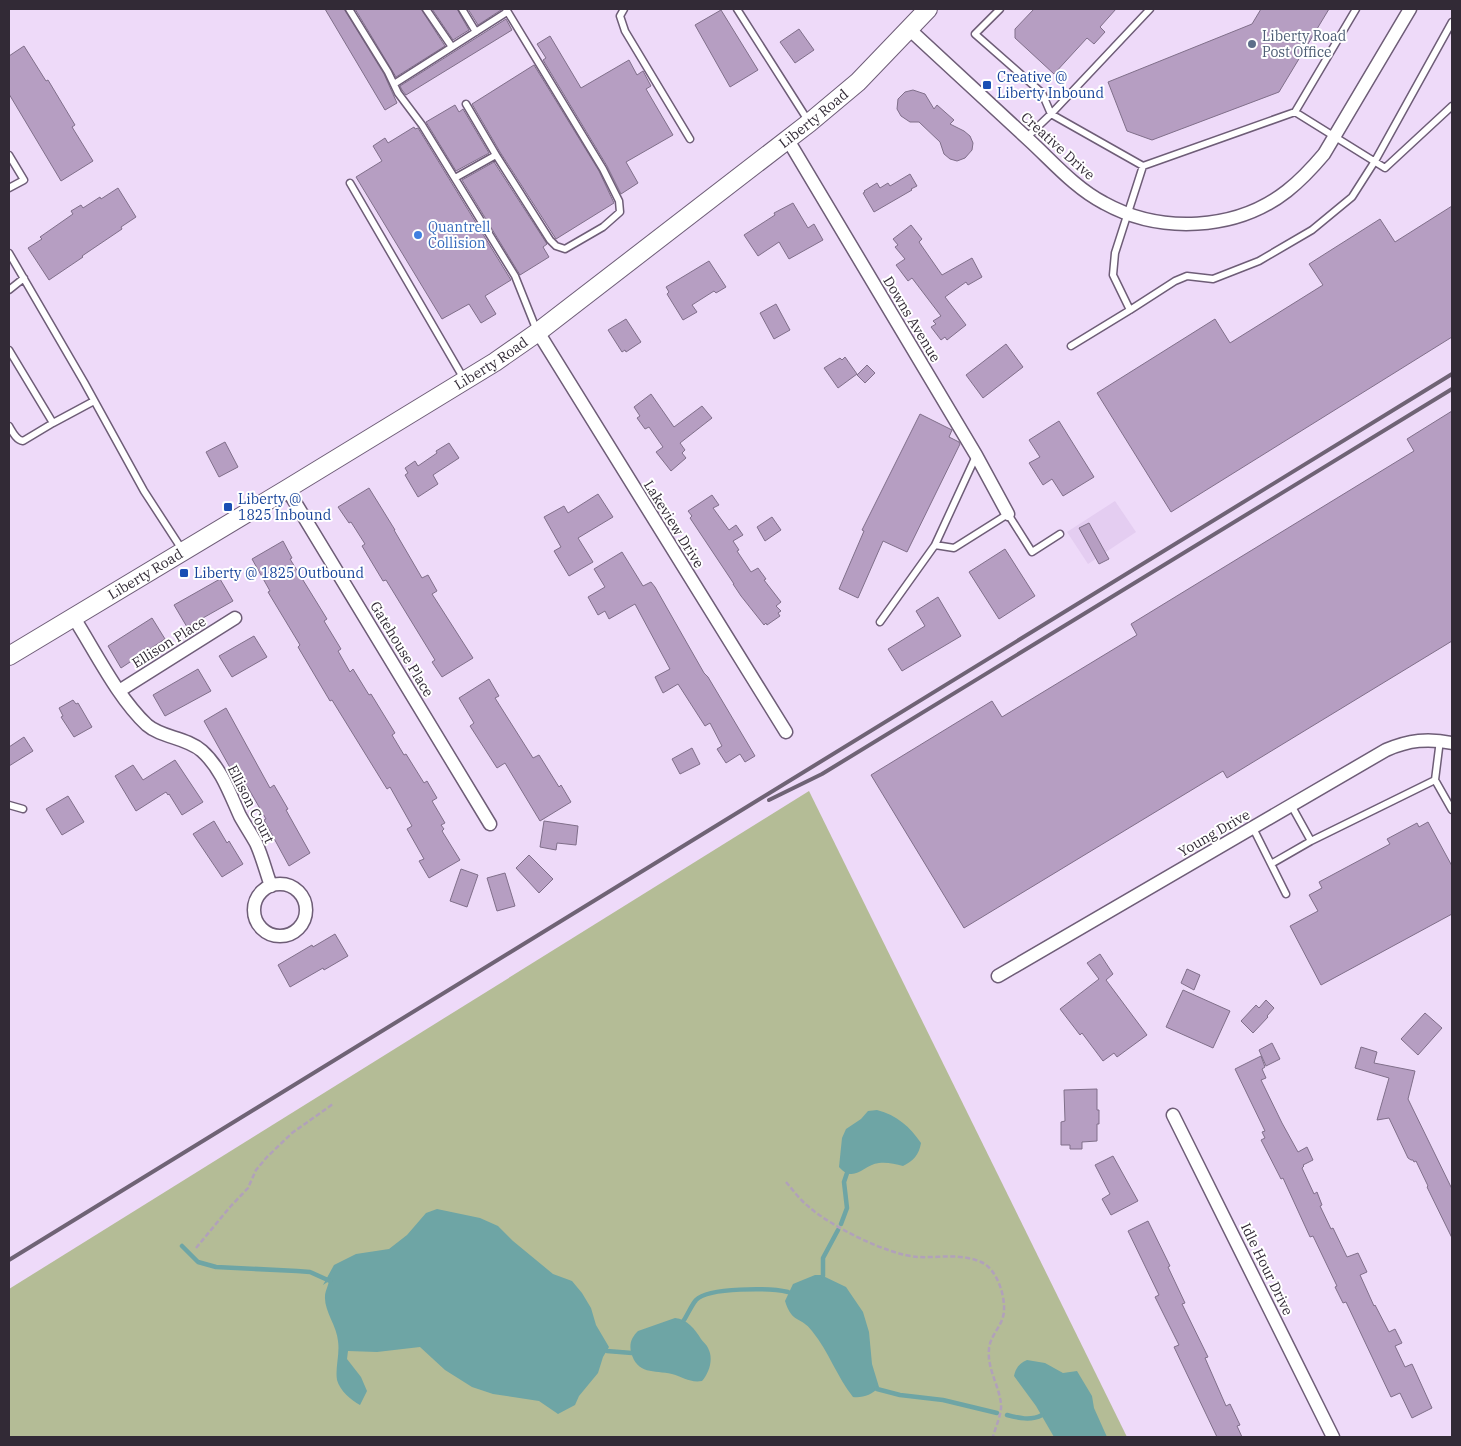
<svg xmlns="http://www.w3.org/2000/svg" width="1461" height="1446" viewBox="0 0 1461 1446" font-family="'IBM Plex Serif',serif">
  <style>
    .built { fill: #e4cdf1 }
    .green { fill: #b4bc96 }
    .water { fill: #6ea5a5 }
    .lines { fill: none; stroke-linecap: round; stroke-linejoin: round }
    .stream { stroke: #6ea5a5; stroke-width: 4.5 }
    .building { fill: #b69ec2; stroke: #806f8a }
    .lane-casing { stroke: #6e5d77; stroke-width: 9 }
    .street-casing { stroke: #6e5d77; stroke-width: 15 }
    .secondary-casing { stroke: #6e5d77; stroke-width: 20 }
    .path { stroke: #b1a1ba; stroke-width: 2.5; stroke-dasharray: 5 2.5; stroke-linecap: butt }
    .lane { stroke: #fff; stroke-width: 6 }
    .street { stroke: #fff; stroke-width: 12 }
    .secondary { stroke: #fff; stroke-width: 18 }
    .rail { stroke: #6f6375; stroke-width: 4 }
    .service-dot { fill: #5c6f8a; stroke: #fff; stroke-width: 2 }
    .transit-dot { fill: #1a4fb4; stroke: #fff; stroke-width: 2 }
    .shop-dot { fill: #3f7fe0; stroke: #fff; stroke-width: 2 }
    .labels { text-anchor: middle; dominant-baseline: central; stroke-width: 4; stroke-linejoin: round; paint-order: stroke }
    .service-label { font-size: 14px; fill: #4e5e75; stroke: #fff; text-anchor: start }
    .transit-label { font-size: 14px; fill: #164399; stroke: #fff; text-anchor: start }
    .street-label { font-size: 14px; fill: #322a36; stroke: #fff }
    .shop-label { font-size: 14px; fill: #366cbe; stroke: #fff; text-anchor: start }
  </style>
  <rect width="100%" height="100%" fill="#eedaf9"/>
  <!-- built -->
  <path class="built" d="M1115,501L1136,532L1088,564L1067,532Z"/>
  <!-- green -->
  <path class="green" d="M809,791L1127,1437H9V1289Z"/>
  <!-- water -->
  <path class="water" d="M877,1110C897,1115 910,1127 921,1143C919,1155 913,1161 903,1166C895,1164 887,1162 879,1163C863,1165 854,1184 839,1167L842,1138L846,1129L861,1119L868,1111Z
    M437,1209L480,1218L498,1226L513,1241L553,1274L572,1281L582,1293L591,1308L596,1325L609,1347L603,1357L598,1373L579,1396L575,1405L558,1414L539,1401L493,1394L472,1387L445,1370L420,1347L377,1352L348,1351L347,1359L361,1377L367,1391L360,1405C351,1400 340,1391 337,1380C335,1368 340,1354 338,1341C337,1326 324,1311 325,1296C325,1292 328,1286 329,1281L323,1285L334,1265L356,1254L389,1249L407,1235L426,1213Z
    M815,1275H821L846,1287L863,1312L869,1332L872,1364L879,1387C872,1395 863,1398 853,1397C837,1377 829,1352 812,1331C801,1316 792,1324 785,1301L793,1284Z
    M675,1318C687,1319 695,1329 701,1339C703,1342 707,1345 708,1348C714,1359 709,1373 702,1381C690,1383 683,1377 672,1374C654,1370 637,1375 631,1352C629,1343 632,1337 638,1331Z
    M1027,1360L1045,1363L1063,1373L1077,1371L1092,1396L1094,1408L1107,1437H1054L1036,1406L1014,1376C1016,1367 1020,1363 1027,1360Z"/>
  <g class="lines">
    <!-- stream -->
    <path class="stream" d="M841,1224L847,1208L844,1182L847,1173
      M182,1246L198,1262L216,1267L297,1271L310,1272L330,1281
      M823,1276V1258L838,1230
      M684,1320C688,1314 691,1306 696,1300C709,1287 770,1288 788,1292
      M607,1351L632,1353
      M877,1389L900,1395L943,1400L997,1413
      M1007,1415C1018,1418 1031,1421 1042,1415"/>
  </g>
  <!-- building -->
  <path class="building" d="M325,9H344L384,74L397,103L385,110Z
    M355,9H421L445,46L396,77Z
    M432,9H457L469,30L453,40Z
    M468,9H501V10L478,25Z
    M1034,9H1116L1100,27L1105,32L1094,44L1087,38L1054,74L1015,38V29Z
    M1261,9H1329L1279,92L1152,140L1127,131L1108,82L1252,24Z
    M721,10L758,70L730,87L695,25Z
    M506,19L512,30L406,95L402,90L400,86Z
    M799,29L814,50L795,63L780,42Z
    M550,36L581,88L629,60L637,75L643,71L651,86L646,89L673,135L626,162L638,183L621,194L607,166L543,60L546,58L537,44Z
    M24,46L46,81L48,80L75,125L72,127L93,161L61,181L9,94V56Z
    M534,65L599,171L614,203L556,239L500,152L472,104Z
    M913,90L925,94L934,109L937,105L954,120L950,124L964,131L970,136L973,143L972,150L965,158L957,161L950,159L944,154L940,142L919,122H910L901,116L897,109L898,99L905,92Z
    M455,105L459,112L463,109L489,153L456,171L426,122Z
    M414,127L415,129L418,128L511,280L485,296L496,314L481,323L469,304L442,319L356,177L382,161L373,146L385,138L388,143Z
    M494,162L547,244L543,247L549,257L520,275L462,180Z
    M910,174L917,186L911,189L912,190L874,212L863,193L865,192L864,191L877,183L880,188L888,183L890,186Z
    M118,188L136,217L121,227L122,229L82,256L83,257L49,280L28,248L42,239L40,237L73,214L71,211L81,205L83,208L100,197L101,199Z
    M793,203L808,228L814,224L823,240L789,259L779,242L758,256L744,235L775,215L774,213Z
    M1452,206V337L1171,512L1097,393L1215,319L1230,343L1323,285L1309,264L1380,219L1395,242Z
    M911,225L922,239L919,242L942,275L972,258L982,277L968,285L966,282L945,297L966,325L947,340L945,337L941,340L931,327L936,324L933,321L941,316L912,278L908,281L896,265L905,259L895,247L898,245L893,239Z
    M709,261L726,287L716,293L714,291L692,305L697,312L683,320L667,294L669,292L666,287Z
    M776,304L790,330L774,339L760,313Z
    M626,319L641,342L626,352L625,350L622,352L608,330Z
    M1006,344L1023,367L983,398L966,375Z
    M845,357L857,374L838,388L824,368L840,358L842,360Z
    M867,365L875,373L865,383L857,375Z
    M651,394L674,427L702,406L712,418L680,443L685,450L682,453L686,458L671,471L656,452L663,447L649,427L645,429L637,418L640,416L634,407Z
    M1452,411V641L1227,778L1223,771L964,928L871,775L992,701L1002,717L1137,635L1131,624L1414,451L1407,439Z
    M920,414L952,430L949,437L959,442L960,444L907,552L883,541L858,598L839,589L864,531L862,530Z
    M1059,421L1094,477L1063,496L1052,479L1043,485L1029,463L1040,457L1029,440Z
    M225,442L238,467L219,477L206,452Z
    M449,443L459,458L433,475L438,484L418,497L405,475L408,473L405,468L415,461L418,466L437,453L436,451Z
    M369,488L395,530H394L422,578L428,575L437,591L432,594L473,658L442,677L432,662L435,660L386,580L383,581L362,546L365,544L351,522L349,523L338,507Z
    M598,494L613,517L578,538L593,562L569,576L554,551L561,547L544,517L564,506L568,513Z
    M712,495L719,505L713,508L729,530L736,525L743,535L733,541L739,550L737,551L751,572L758,568L766,579L764,580L781,602L776,606L781,611L778,613L780,616L767,625L766,623L764,625L741,596L733,584H734L690,518L692,516L688,511Z
    M772,517L781,530L765,541L757,527Z
    M1089,523L1109,559L1099,564L1079,528Z
    M283,541L292,558L290,559L327,619L324,621L341,649L338,651L350,672L353,669L369,695L371,694L395,733L392,735L404,755L406,754L424,783L427,781L437,798L432,801L445,823L441,825L444,829L442,831L460,860L429,878L419,861L424,859L407,829L412,826L390,787L387,789L332,700L330,701L298,647L300,645L268,592L270,591L252,559Z
    M1005,549L1035,596L999,619L969,572Z
    M622,552L643,586L651,582L655,587L704,673L708,677L755,756L745,762L740,754L726,763L717,749L722,746L710,723L705,726L678,684L663,693L655,677L670,669L635,604L609,619L605,611L598,615L588,597L605,587L594,569Z
    M220,579L233,601L187,627L174,605Z
    M938,597L961,636L902,671L888,649L925,626L916,611Z
    M152,618L165,639L121,668L108,646Z
    M254,636L267,657L232,677L219,656Z
    M198,669L211,691L165,716L153,695Z
    M489,679L499,696L495,698L533,758L539,755L559,787L561,785L571,802L540,821L505,763L497,768L470,726L474,723L459,698Z
    M73,700L76,704L78,703L92,727L74,737L61,717L63,716L59,708Z
    M226,708L270,788L274,785L288,809L286,810L310,853L289,866L264,820L266,819L247,786L242,789L204,721Z
    M24,737L33,751L9,766V747Z
    M692,748L700,764L680,774L672,759Z
    M175,760L203,802L182,815L169,794L168,795L166,792L136,811L115,776L133,765L143,780Z
    M68,796L84,822L62,835L46,809Z
    M214,821L227,843L229,841L243,864L222,877L193,834Z
    M544,821L578,826L576,845L557,843L556,850L540,847Z
    M1428,822L1452,866V914L1321,985L1290,926L1318,911L1309,895L1322,888L1319,882L1390,844L1387,839L1417,823L1419,827Z
    M529,855L553,879L539,893L516,868Z
    M461,869L478,875L467,907L450,901Z
    M505,873L515,906L497,911L487,878Z
    M335,934L348,956L324,970L323,968L290,987L278,965L312,945L313,947Z
    M1100,954L1113,974L1106,980L1147,1035L1117,1057L1114,1053L1103,1061L1082,1033L1080,1035L1060,1009L1099,979L1087,963Z
    M1187,969L1200,975L1194,990L1181,983Z
    M1183,990L1230,1011L1213,1048L1166,1027Z
    M1266,1000L1274,1008L1267,1016L1268,1017L1253,1033L1241,1021L1256,1005L1259,1008Z
    M1425,1013L1442,1028L1418,1055L1401,1039Z
    M1272,1043L1280,1059L1266,1066L1259,1050Z
    M1361,1047L1377,1052L1374,1063L1415,1071L1408,1099L1452,1189V1238L1427,1187L1428,1186L1416,1161L1414,1162L1413,1160H1411L1408,1158L1389,1118L1377,1120L1389,1078L1355,1068Z
    M1261,1056L1265,1067L1262,1069L1266,1078L1261,1080L1282,1123L1298,1152L1307,1147L1313,1160L1303,1165L1304,1166L1302,1168L1314,1194L1317,1192L1322,1205L1320,1206L1331,1229L1333,1228L1347,1257L1358,1253L1367,1272L1360,1275L1374,1306L1375,1305L1389,1332L1395,1329L1402,1343L1395,1346L1405,1367L1412,1364L1432,1408L1412,1418L1400,1393L1391,1397L1346,1302L1343,1303L1335,1287L1337,1286L1313,1236L1310,1237L1283,1178L1281,1179L1261,1140L1265,1138L1262,1132L1265,1131L1235,1069Z
    M1097,1089V1110H1099V1124H1097V1141L1082,1142V1149H1070V1145H1061V1122L1065,1121L1064,1090Z
    M1113,1156L1138,1201L1111,1215L1102,1199L1110,1194L1095,1165Z
    M1148,1221L1170,1266L1168,1267L1185,1303L1182,1304L1208,1357L1205,1358L1226,1406L1230,1404L1240,1425L1237,1426L1242,1437H1217L1174,1347L1179,1345L1155,1297L1159,1295L1128,1231Z"/>
  <g class="lines">
    <defs>
      <path id="lane" d="M349,9L388,72L398,93L422,125L515,276L537,331
        M426,9L452,47
        M462,9L476,32
        M624,9L620,16L625,31L690,139
        M737,9L809,122
        M1000,9L975,34L1042,93L1051,114L1143,166L1295,112L1356,9
        M394,84L507,12
        M1295,112L1385,168L1452,106
        M1026,138L1051,114L1150,9
        M9,155L24,180L9,188
        M496,155L550,240L556,246L565,249L603,227L620,212L619,201L603,169L506,9
        M1143,166L1115,253L1113,275L1130,310L1175,281L1187,276L1213,279L1259,261L1312,230L1352,197L1375,161L1452,22
        M455,178L496,155L466,104
        M350,183L464,379
        M9,253L84,382L144,491L183,551
        M9,290L24,278
        M1071,346L1130,310
        M9,350L53,423L94,401
        M9,426C12,431 16,440 23,441L53,423
        M976,456L935,545L954,548L1008,514L1032,552L1060,534
        M880,622L935,545
        M1435,780L1452,810
        M9,805L23,809
        M1291,805L1311,841L1435,780L1440,740
        M1253,828L1286,894
        M1271,864L1311,841"/>
      <path id="street" d="M909,29C949,66 989,103 1029,140C1053,162 1075,188 1104,203C1160,234 1236,231 1287,191C1301,180 1313,167 1324,154L1410,9
        M788,140L976,455L1008,514
        M538,332L786,732
        M287,489L490,824
        M74,618C95,651 118,698 147,725C162,738 186,737 202,751C221,768 230,794 240,816C245,825 251,834 256,843C262,856 266,872 271,886
        M119,691L235,618
        M254 910a26 26 0 1 1 52 0a26 26 0 1 1-52 0Z
        M998,976L1386,750C1409,740 1428,738 1452,743
        M1173,1115L1333,1437"/>
      <g id="secondary">
        <path id="s1" d="M9,656L287,489L495,362L538,332L809,123L858,82L928,9"/>
      </g>
    </defs>
    <!-- lane casing -->
    <use href="#lane" class="lane-casing"/>
    <!-- street casing -->
    <use href="#street" class="street-casing"/>
    <!-- secondary casing -->
    <use href="#secondary" class="secondary-casing"/>
    <!-- path -->
    <path class="path" d="M786,1182C793,1190 800,1200 809,1207C832,1227 888,1255 918,1257C939,1258 961,1253 981,1262C997,1269 1005,1295 1004,1311C1003,1326 990,1335 989,1349C987,1369 999,1385 1001,1404C1002,1414 995,1428 993,1437
      M196,1248L230,1207L248,1188L256,1170L267,1157L292,1133L333,1104"/>
    <!-- lane -->
    <use href="#lane" class="lane"/>
    <!-- street -->
    <use href="#street" class="street"/>
    <!-- secondary -->
    <use href="#secondary" class="secondary"/>
    <!-- rail -->
    <path class="rail" d="M769,800L822,774L1452,389
      M9,1260L1452,374"/>
  </g>
  <!-- markers -->
  <circle class="service-dot" cx="1252" cy="44" r="5"/>
  <g class="transit-dot">
    <rect x="982" y="80" width="10" height="10" rx="2.5"/>
    <rect x="223" y="502" width="10" height="10" rx="2.5"/>
    <rect x="179" y="568" width="10" height="10" rx="2.5"/>
  </g>
  <circle class="shop-dot" cx="418" cy="235" r="5"/>
  <g class="labels">
    <!-- service labels -->
    <g class="service-label">
      <text x="1262" y="36">Liberty Road<tspan x="1262" dy="16">Post Office</tspan></text>
    </g>
    <!-- transit labels -->
    <g class="transit-label">
      <text x="997" y="77">Creative @<tspan x="997" dy="16">Liberty Inbound</tspan></text>
      <text x="238" y="499">Liberty @<tspan x="238" dy="16">1825 Inbound</tspan></text>
      <text x="194" y="573">Liberty @ 1825 Outbound</text>
    </g>
    <!-- street labels -->
    <g class="street-label">
      <text stroke="none"><textPath href="#s1" startOffset="969">Liberty Road</textPath></text>
      <text transform="translate(1058 146) rotate(42)">Creative Drive</text>
      <text transform="translate(912 319) rotate(59)">Downs Avenue</text>
      <text stroke="none"><textPath href="#s1" startOffset="564">Liberty Road</textPath></text>
      <text transform="translate(674 524) rotate(58)">Lakeview Drive</text>
      <text stroke="none"><textPath href="#s1" startOffset="159">Liberty Road</textPath></text>
      <text transform="translate(169 642) rotate(-32)">Ellison Place</text>
      <text transform="translate(402 649) rotate(59)">Gatehouse Place</text>
      <text transform="translate(251 804) rotate(63)">Ellison Court</text>
      <text transform="translate(1214 833) rotate(-30)">Young Drive</text>
      <text transform="translate(1267 1269) rotate(64)">Idle Hour Drive</text>
    </g>
    <!-- shop labels -->
    <g class="shop-label">
      <text x="428" y="227">Quantrell<tspan x="428" dy="16">Collision</tspan></text>
    </g>
  </g>
  <!-- border -->
  <rect width="1461" height="1446" fill="none" stroke="#322a36" stroke-width="20"/>
</svg>
